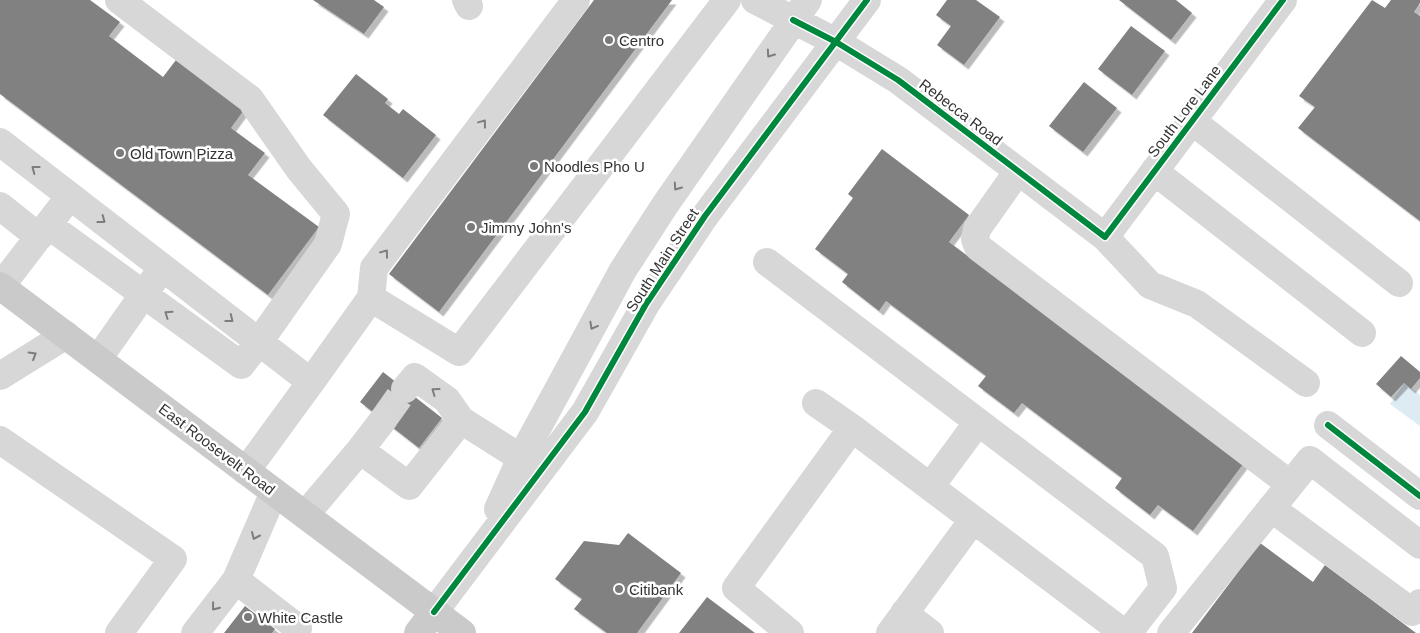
<svg xmlns="http://www.w3.org/2000/svg" width="1420" height="633" viewBox="0 0 1420 633" font-family="Helvetica,sans-serif">
  <style>
    .water { fill: #ddebf3 }
    .building { fill: #818181; filter: url(#shadow) }
    .lines { fill: none; stroke-linecap: round; stroke-linejoin: round }
    .minor-tunnel { stroke: #d6d6d6; stroke-width: 28; stroke-dasharray: 28 14; stroke-linecap: butt }
    .minor { stroke: #d7d7d7; stroke-width: 28 }
    .major { stroke: #cacaca; stroke-width: 28 }
    .cycleway-casing { stroke: #fff; stroke-width: 9 }
    .cycleway { stroke: #00873e; stroke-width: 6 }
    .oneway { stroke: #7d7d7d }
    .poi-dot { fill: #7a7a7a; stroke: #fff; stroke-width: 2 }
    .labels { text-anchor: middle; dominant-baseline: central; stroke-width: 5; stroke-linejoin: round; paint-order: stroke }
    .poi-label { font-size: 15px; fill: #333; stroke: #fff; text-anchor: start }
    .street-label { font-size: 15px; fill: #333; stroke: #fff }
  </style>
  <defs>
    <filter id="shadow"><feDropShadow dx="4.5" dy="4.5" stdDeviation="0" flood-color="#0004"/></filter>
  </defs>
  <rect width="100%" height="100%" fill="#fff"/>
  <!-- water -->
  <path class="water" d="M1405,383L1420,395V426L1390,404Z"/>
  <!-- building -->
  <path class="building" d="M0,0H90L120,22L109,36L163,77L176,60L244,110L231,128L265,153L248,175L319,227L268,295L0,94Z
    M313,0H374L384,7L364,34Z
    M594,0H672L439,312L389,274Z
    M947,0H976L1000,17L964,65L937,45L951,26L936,15Z
    M1119,0H1176L1192,13L1171,40Z
    M1372,0L1385,8L1391,0H1420V3L1414,12L1420,16V221L1298,128L1315,107L1299,96Z
    M1131,26L1165,51L1132,95L1098,69Z
    M356,74L388,99L385,103L399,114L403,109L436,135L403,178L323,115Z
    M1084,82L1117,108L1083,152L1049,126Z
    M882,149L969,215L949,242L1244,463L1193,531L1158,505L1150,515L1115,488L1122,478L1022,403L1014,413L978,386L986,376L886,301L879,311L842,282L848,274L815,249L853,198L848,194Z
    M1401,356L1420,372V378L1411,389L1404,383L1391,397L1376,384Z
    M383,372L442,418L419,448L360,402Z
    M628,533L681,573L637,633H607L574,609L582,599L555,579L584,541L619,545Z
    M1260,543L1313,582L1325,565L1416,633H1192Z
    M707,597L755,633H679Z
    M245,606L275,629L272,633H224Z"/>
  <g class="lines">
    <!-- minor-tunnel -->
    <path class="minor-tunnel" d="M383,420L405,389"/>
    <!-- minor -->
    <path class="minor" d="M119,0L250,99L299,169L336,214L328,244L259,342L311,382L246,471
      M466,0L469,6
      M755,0L836,42L898,80L1105,237L1150,285L1197,304L1306,383
      M1192,121L1399,283
      M0,142L70,196
      M1018,171L977,229L975,239L978,247L1290,484
      M1154,171L1362,333
      M0,206L39,237
      M1105,237L1283,0
      M767,262L1155,556L1163,588L1128,633
      M1,286L70,196L259,342L241,365L48,225
      M371,298L374,268L576,0
      M98,359L153,281
      M0,376L66,335
      M311,382L371,298L459,352L727,0
      M405,389L415,377L447,400L461,420
      M1328,425L1420,496
      M852,428L1124,633
      M0,440L173,559L119,633
      M360,450L383,420
      M930,487L978,422
      M1271,508L1412,612L1420,603
      M498,509L521,458L623,270L665,205L808,0
      M305,515L360,450L409,486L461,420L521,458
      M236,580L298,628L295,633
      M434,612L585,412L646,304L705,216L867,0
      M904,613L930,633
      M195,633L236,580L274,492
      M790,633L736,588L852,428L816,403
      M890,633L973,520
      M1171,633L1310,460L1420,545"/>
    <!-- major -->
    <path class="major" d="M0,286L462,633
      M418,633L434,612"/>
    <defs>
      <path id="cycleway" d="M793,20L836,42L898,80L1105,237L1283,0
        M1328,425L1420,496
        M434,612L585,412L646,304L705,216L867,0"/>
    </defs>
    <!-- cycleway casing -->
    <use href="#cycleway" class="cycleway-casing"/>
    <!-- cycleway -->
    <use href="#cycleway" class="cycleway"/>
  </g>
  <!-- one-way arrows -->
  <defs><path id="oneway-chevron" d="M-2-3.5L2.5 0L-2 3.5" fill="none" stroke-width="1.6" stroke-linecap="round" stroke-linejoin="round" transform="scale(1.25)"/></defs>
  <g class="oneway">
    <use href="#oneway-chevron" transform="translate(770 54) rotate(125)"/>
    <use href="#oneway-chevron" transform="translate(483 123) rotate(-53)"/>
    <use href="#oneway-chevron" transform="translate(35 169) rotate(-143)"/>
    <use href="#oneway-chevron" transform="translate(677 187) rotate(125)"/>
    <use href="#oneway-chevron" transform="translate(102 220) rotate(37)"/>
    <use href="#oneway-chevron" transform="translate(385 253) rotate(-53)"/>
    <use href="#oneway-chevron" transform="translate(168 314) rotate(-145)"/>
    <use href="#oneway-chevron" transform="translate(230 319) rotate(38)"/>
    <use href="#oneway-chevron" transform="translate(593 326) rotate(119)"/>
    <use href="#oneway-chevron" transform="translate(33 355) rotate(-31)"/>
    <use href="#oneway-chevron" transform="translate(435 391) rotate(-144)"/>
    <use href="#oneway-chevron" transform="translate(255 536) rotate(114)"/>
    <use href="#oneway-chevron" transform="translate(215 607) rotate(128)"/>
  </g>
  <!-- markers -->
  <g class="poi-dot">
    <circle cx="609" cy="40" r="5"/>
    <circle cx="120" cy="153" r="5"/>
    <circle cx="534" cy="166" r="5"/>
    <circle cx="471" cy="227" r="5"/>
    <circle cx="619" cy="589" r="5"/>
    <circle cx="248" cy="617" r="5"/>
  </g>
  <g class="labels">
    <!-- poi labels -->
    <g class="poi-label">
      <text x="619" y="40">Centro</text>
      <text x="130" y="153">Old Town Pizza</text>
      <text x="544" y="166">Noodles Pho U</text>
      <text x="481" y="227">Jimmy John's</text>
      <text x="629" y="589">Citibank</text>
      <text x="258" y="617">White Castle</text>
    </g>
    <!-- street labels -->
    <g class="street-label">
      <text transform="translate(1184 111) rotate(-53)">South Lore Lane</text>
      <text transform="translate(961 112) rotate(37)">Rebecca Road</text>
      <text transform="translate(662 260) rotate(-57)">South Main Street</text>
      <text transform="translate(217 449) rotate(37)">East Roosevelt Road</text>
    </g>
  </g>
</svg>
